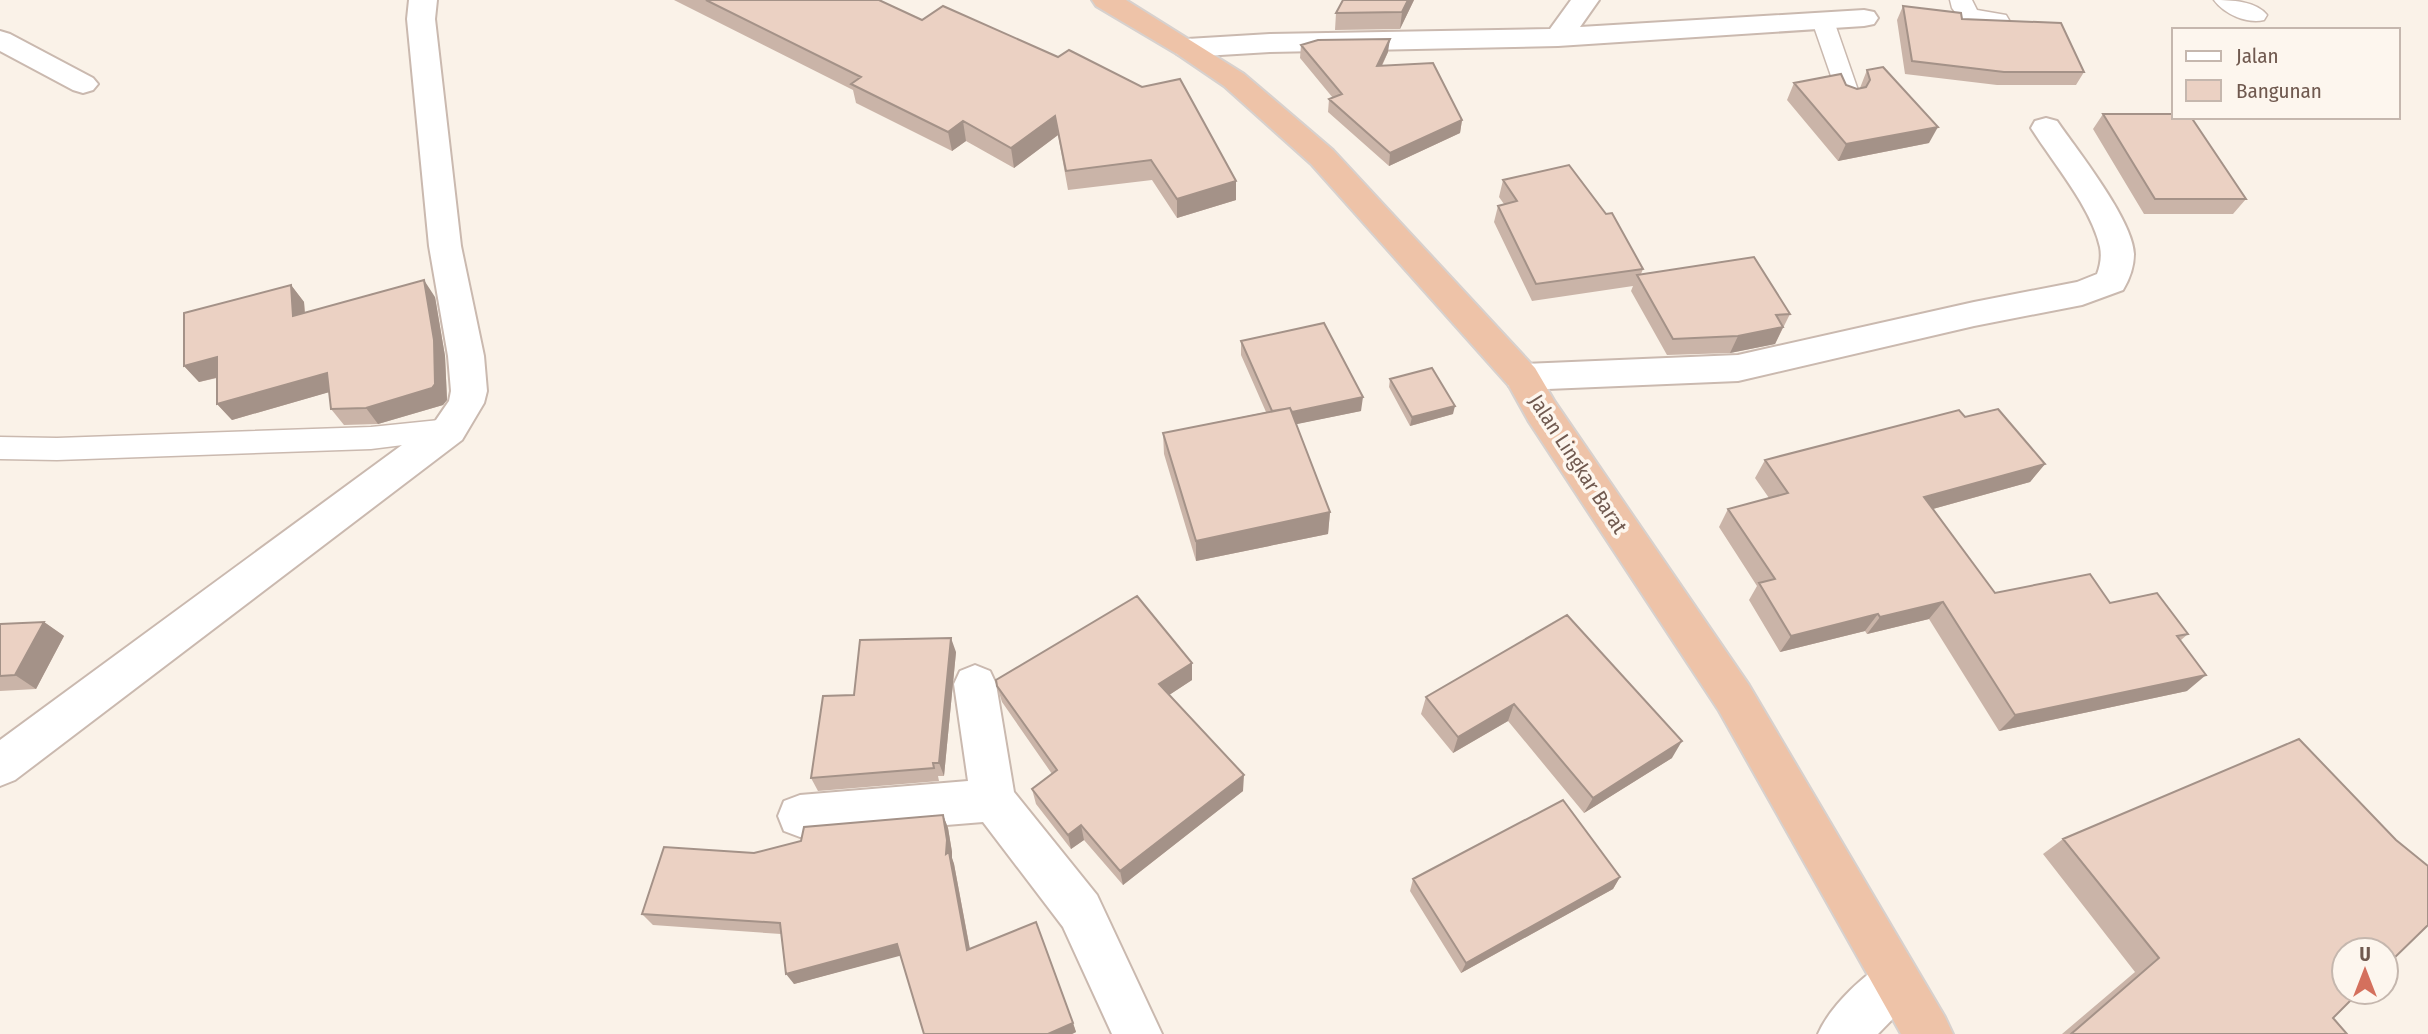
<svg xmlns="http://www.w3.org/2000/svg" width="2428" height="1034" viewBox="0 0 2428 1034" font-family="'Fira Sans Condensed',sans-serif">
  <style>
    .lines { fill: none; stroke-linecap: round; stroke-linejoin: round }
    .service-casing { stroke: #cab9af; stroke-width: 3 }
    .minor-casing { stroke: #cab9af; stroke-width: 4 }
    .trunk-casing { stroke: #d7d1ce; stroke-width: 4 }
    .service { fill: #fff; fill-rule: evenodd }
    .minor { fill: #fff; fill-rule: evenodd }
    .trunk { fill: #eec3a8; fill-rule: evenodd }
    .wall { fill: #cab4a8 }
    .shaded-wall { fill: #a49288 }
    .building { fill: #ebd1c3; stroke: #a49288; stroke-width: 2 }
    .labels { text-anchor: middle; dominant-baseline: central; stroke-width: 7; stroke-linejoin: round; paint-order: stroke }
    .street-label { font-size: 21px; fill: #70594f; stroke: #fdf6ee }
  </style>
  <rect width="100%" height="100%" fill="#faf2e8"/>
  <g class="lines">
    <defs>
      <path id="service" d="M1950,0H1972L1977,10L2006,15L2009,20L2006,25L1998,27L1962,21L1952,8Z
        M2214,0C2231,0 2256,1 2267,15L2264,20C2247,24 2224,14 2214,0Z
        M1823,14L1831,16L1834,21L1860,96L1857,101L1849,103L1841,101L1838,96L1812,21L1815,16Z
        M449,419L459,422L463,430L459,438L371,449L57,460L0,459V437L57,438L371,427Z"/>
      <path id="minor" d="M409,0H437L435,19L461,246L484,356L487,391L484,403L462,440L15,780L0,786V740L436,420L449,401L451,391L448,356L429,246L407,19Z
        M1571,0H1599L1580,27L1864,10L1874,12L1878,18L1874,24L1864,26L1558,46L1270,52L1187,57L1177,54L1173,48L1177,42L1187,39L1270,34L1550,29Z
        M0,31L10,34L93,78L98,84L93,90L83,93L73,90L0,51Z
        M2046,118L2057,121C2077,150 2133,220 2134,254C2134,267 2129,280 2123,290L2082,305L1974,326L1738,381L1522,390L1509,386L1504,377L1509,368L1522,364L1738,355L1974,302L2077,282L2097,274C2100,266 2102,257 2100,247C2091,207 2053,163 2031,128L2035,121Z
        M975,665L990,671L996,684L1014,792L1097,895L1162,1034H1112L1063,927L983,822L800,837L784,831L778,816L784,801L800,795L968,781L954,684L960,671Z
        M1896,957L1913,964L1920,981L1913,998L1878,1034H1818C1830,1006 1868,969 1896,957Z"/>
      <path id="trunk" d="M1092,0H1126L1244,74L1333,150L1535,368L1555,402L1749,685L1945,1017L1953,1034H1901L1719,711L1529,422L1509,386L1311,164L1224,86L1177,54L1096,6Z"/>
    </defs>
    <!-- service casing -->
    <use href="#service" class="service-casing"/>
    <!-- minor casing -->
    <use href="#minor" class="minor-casing"/>
    <!-- trunk casing -->
    <use href="#trunk" class="trunk-casing"/>
    <!-- service -->
    <use href="#service" class="service"/>
    <!-- minor -->
    <use href="#minor" class="minor"/>
    <!-- trunk -->
    <use href="#trunk" class="trunk"/>
  </g>
  <!-- wall -->
  <path class="wall" d="M674,0H879L922,20L1236,200L1177,218L1152,180L1068,190L1058,135L1014,168L966,141L952,151L856,103L853,90Z
    M1343,0H1414L1400,29L1335,30L1336,13Z
    M1903,6L1962,19L2084,72L2076,85H1997L1905,74L1897,20Z
    M1301,45L1388,52L1382,66L1462,120L1460,133L1389,166L1328,112L1329,99L1333,98L1300,58Z
    M1867,70L1929,143L1838,161L1787,100L1794,83L1846,85L1857,89L1860,88Z
    M2103,114L2246,199L2233,214H2144L2093,129Z
    M1503,180L1643,269L1641,274L1790,314L1775,344L1730,353L1667,355L1631,291L1633,286L1532,301L1494,222L1498,206L1504,204L1499,197Z
    M291,285L304,302L305,313L435,297L445,356L447,400L443,405L378,424L344,425L331,409L329,392L232,420L217,404V378L199,382L184,366Z
    M1241,341L1361,411L1296,424L1330,512L1328,534L1196,561L1164,454L1163,433L1266,412L1241,355Z
    M1390,379L1453,414L1410,426L1389,387Z
    M1965,417L2045,464L2030,482L1933,509L1995,593L2110,603L2188,634L2181,640L2187,691L1999,731L1929,619L1867,634L1865,631L1780,652L1749,600L1757,586L1719,527L1728,509L1769,498L1755,478L1765,460Z
    M1567,615L1672,758L1584,813L1508,721L1453,753L1421,714L1426,697Z
    M44,622L64,636L36,689L0,691V624Z
    M956,652L944,776H938L939,781L818,791L811,778L854,695Z
    M1192,680L1169,695L1243,791L1123,885L1084,840L1071,849L1036,804L1032,789L1052,774L1002,702L997,686Z
    M943,815L948,828L952,852V858L954,864L970,949L1073,1023L1076,1032L1072,1034H924L900,955L794,984L781,934L653,925L642,914L754,853Z
    M2063,839L2396,840L2333,1018L2347,1034H2062L2135,972L2043,854Z
    M1620,877L1613,889L1461,973L1410,891L1413,879Z"/>
  <!-- shaded-wall -->
  <path class="shaded-wall" d="M1408,0H1414L1400,29L1402,12Z
    M1390,39L1388,52L1375,79L1377,66Z
    M1055,116L1058,135L1014,168L1011,148Z
    M1462,120L1460,133L1389,166L1390,153Z
    M963,121L966,141L952,151L948,132Z
    M1938,127L1929,143L1838,161L1846,144Z
    M1236,181V200L1177,218V199Z
    M424,280L435,297L445,356L447,400L443,405L378,424L366,408Z
    M291,285L304,302L306,333L293,316Z
    M1783,327L1775,344L1730,353L1738,336Z
    M217,357L231,374L199,382L184,366Z
    M327,373L340,389L232,420L217,404Z
    M1363,397L1361,411L1273,429L1274,416Z
    M1455,406L1453,414L1410,426L1412,417Z
    M2045,464L2030,482L1911,515L1924,497Z
    M1330,512L1328,534L1196,561V541Z
    M1943,602L1929,619L1867,634L1880,617Z
    M1878,614L1865,631L1780,652L1791,636Z
    M44,622L64,636L36,689L15,675Z
    M951,638L956,652L944,776L939,763Z
    M1192,663V680L1160,701L1159,684Z
    M2206,675L2187,691L1999,731L2015,715Z
    M1514,704L1508,721L1453,753L1458,737Z
    M1682,741L1672,758L1584,813L1593,798Z
    M1244,775L1243,791L1123,885L1120,871Z
    M943,815L948,828L952,852V858L954,864L972,961L967,950L946,854Z
    M1081,825L1084,840L1071,849L1068,835Z
    M1620,877L1613,889L1461,973L1466,963Z
    M897,944L903,955L794,984L786,974Z
    M1073,1023L1076,1032L1072,1034H1048Z"/>
  <!-- building -->
  <path class="building" d="M706,0H879L922,20L943,6L1058,57L1069,50L1142,87L1180,79L1236,181L1177,199L1151,160L1066,171L1055,116L1011,148L963,121L948,132L851,84L861,77Z
    M1343,0H1408L1402,12L1336,13Z
    M1903,6L1961,13L1962,19L2061,23L2084,72H2004L1912,61Z
    M1390,39L1377,66L1433,63L1462,120L1390,153L1329,99L1342,94L1301,45L1318,40Z
    M1883,67L1938,127L1846,144L1794,83L1841,74L1846,85L1857,89L1866,87L1870,80L1867,70Z
    M2103,114H2174V117H2191L2246,199H2155Z
    M1569,165L1606,214L1612,213L1643,269L1536,284L1498,206L1517,201L1503,180Z
    M1754,257L1790,314L1776,315L1783,327L1738,336L1673,339L1637,275Z
    M424,280L434,340L435,384L432,388L366,408L331,409L327,373L217,404V357L184,366V313L291,285L293,316Z
    M1324,323L1363,397L1292,412L1290,408L1272,411L1241,341Z
    M1432,368L1455,406L1412,417L1390,379Z
    M1290,408L1330,512L1196,541L1163,433Z
    M1998,409L2045,464L1924,497L1995,593L2090,574L2110,603L2157,593L2188,634L2177,636L2206,675L2015,715L1943,602L1880,617L1878,614L1791,636L1759,583L1775,579L1728,509L1788,493L1765,460L1959,410L1965,417Z
    M1137,596L1192,663L1159,684L1244,775L1120,871L1081,825L1068,835L1032,789L1057,770L997,686L996,680Z
    M1567,615L1682,741L1593,798L1514,704L1458,737L1426,697Z
    M44,622L15,675L0,676V624Z
    M951,638L939,763H933L934,768L811,778L823,696L854,695L860,640Z
    M2299,739L2396,840L2428,866V925L2386,966V950H2344V992H2359L2333,1018L2347,1034H2071L2159,958L2063,839Z
    M1563,800L1620,877L1466,963L1413,879Z
    M943,815L947,840L946,854L949,852L967,950L1036,922L1073,1023L1048,1034H924L897,944L786,974L780,923L642,914L664,847L754,853L801,841L804,827Z"/>
  <g class="labels">
    <!-- street labels -->
    <g class="street-label">
      <text transform="translate(1578 464) rotate(57)">Jalan Lingkar Barat</text>
    </g>
  </g>
  <!-- legend -->
  <rect x="2172" y="28" width="228" height="91" fill="#fdf6ee" stroke="#c5b7ae" stroke-width="2"/>
  <rect x="2186" y="51" width="35" height="10" fill="#ffffff" stroke="#c5b7ae" stroke-width="2"/>
  <text x="2236" y="63" font-size="21" fill="#70594f">Jalan</text>
  <rect x="2186" y="80" width="35" height="21" fill="#ebd1c3" stroke="#c5b7ae" stroke-width="2"/>
  <text x="2236" y="98" font-size="21" fill="#70594f">Bangunan</text>
  <!-- north arrow -->
  <g transform="translate(2365 971)"><circle r="33" fill="#fdf6ee" stroke="#c5b7ae" stroke-width="2"/>
  <path d="M0-5L12 26L0 18L-12 26Z" fill="#d4705d"/>
  <text y="-10" font-size="19" font-weight="bold" text-anchor="middle" fill="#70594f">U</text>
  </g>
</svg>
